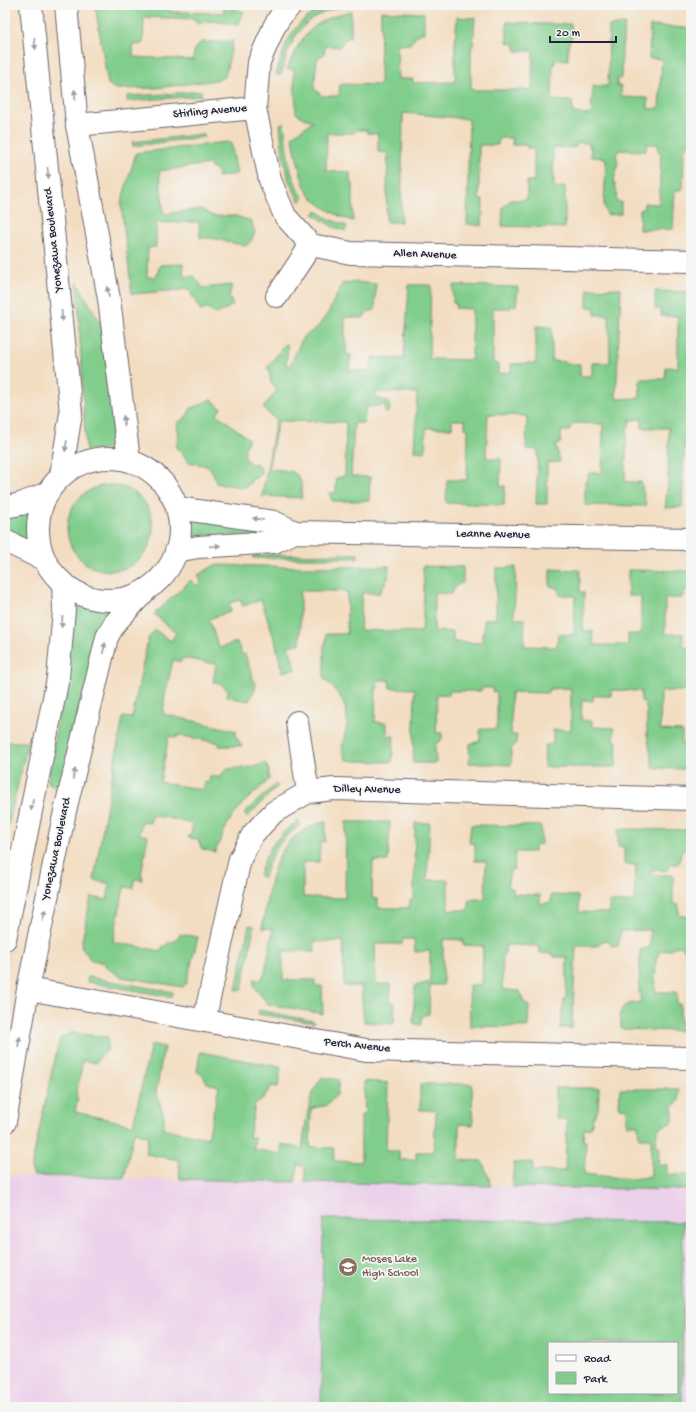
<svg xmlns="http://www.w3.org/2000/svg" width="696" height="1412" viewBox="0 0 696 1412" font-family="'Gochi Hand',sans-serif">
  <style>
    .built { fill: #ecd1ea; fill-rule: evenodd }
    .green { fill: #81ce8c; stroke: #527864; fill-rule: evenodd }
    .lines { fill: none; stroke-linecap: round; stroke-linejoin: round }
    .minor-casing { stroke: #6b636a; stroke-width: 24 }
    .tertiary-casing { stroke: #6b636a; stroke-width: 24 }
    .minor { stroke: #fff; stroke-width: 22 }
    .tertiary { stroke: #fff; stroke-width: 22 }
    .oneway { fill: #9c9ca7 }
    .labels { text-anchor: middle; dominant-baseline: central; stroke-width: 3.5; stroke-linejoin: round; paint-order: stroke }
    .street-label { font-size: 12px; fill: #22223b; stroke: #f6f6f2 }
    .education-label { font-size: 12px; fill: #785e54; stroke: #f6f6f2; text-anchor: start }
  </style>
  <rect width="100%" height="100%" fill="#f6f6f2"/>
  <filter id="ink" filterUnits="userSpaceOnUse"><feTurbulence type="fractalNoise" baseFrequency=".025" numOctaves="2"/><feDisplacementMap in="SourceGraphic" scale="8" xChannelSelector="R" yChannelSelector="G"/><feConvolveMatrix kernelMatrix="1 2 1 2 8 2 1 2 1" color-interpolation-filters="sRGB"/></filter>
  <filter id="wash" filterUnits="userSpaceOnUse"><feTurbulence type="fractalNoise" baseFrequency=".012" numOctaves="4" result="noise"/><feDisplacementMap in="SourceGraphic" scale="16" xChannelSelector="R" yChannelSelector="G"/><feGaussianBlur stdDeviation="0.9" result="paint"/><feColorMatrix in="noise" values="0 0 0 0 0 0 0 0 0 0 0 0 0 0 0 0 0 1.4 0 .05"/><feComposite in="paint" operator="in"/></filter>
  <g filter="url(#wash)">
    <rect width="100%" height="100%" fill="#f3ddc1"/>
    <!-- built -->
    <path class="built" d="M5,1176L691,1190V1407H5ZM549,1343H677V1393H549Z"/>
    <!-- green -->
    <path class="green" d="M95,5H169L170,12L224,13L223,5L244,12L238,25L211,21L197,24L195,19L144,17L143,44L133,45V57L193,60L194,51L201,42L233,41L225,77L217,80L156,88L115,89L108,84Z
      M330,5L343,6C302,17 291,35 281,75H276C286,39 293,20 330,5Z
      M351,11V37L345,39L340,47L325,46L324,54L317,59L314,88L322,96H339L340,84L380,85L381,11L424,13V33H419L410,44L397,45L398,79H413V83L455,82V43L457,17L475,18L473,45L471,49V90H532L533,51H516L514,44L507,42V22L540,24H571L572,37L568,45V60L555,59V64H553L552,100L572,101L573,113L591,115L593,86H608L609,26L625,24L622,48L621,78L617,79V86H621V97L648,98V109L659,108L662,59L649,58L650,26L691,28V144H686V148L684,149L683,189L675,191L673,229L639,230L640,210L644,208V203L659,204L661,152L658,151V144H647L646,151L620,150L616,154L618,163L614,180L617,194L616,199L618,202H621V214L607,215L604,205L606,158L591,157V147H589V143H576V147L553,148L554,188L565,187V228L502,226L503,207L511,200H527V181H534V148H527V145H512V138H499L498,145H479V199L483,200L482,226L467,224L469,119L403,113L401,222H386L388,153L378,152V134L367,133V130H355L354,133H327L326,171L350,172V182L353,183V221C340,218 316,204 308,193C302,185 295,148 292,136L314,121L303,118L296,113L294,69H287C302,34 313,20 351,11Z
      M201,91L202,96L127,101V96L168,94Z
      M284,123C287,148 288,178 304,198L300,202L289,181L283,156L280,124Z
      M204,134L205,137L133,146L132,142Z
      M227,142L231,143L237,174L218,177L216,169L211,168L210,164L159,171L164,214L201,209L213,216H236L251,221L255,232L251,241L246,246L211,238H200L199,222L156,223V247L148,248L147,277H156L160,265L183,264L184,277L194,276L203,288L232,285L229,297L233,305L217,314L206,309L201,311L191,294V289L132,294L121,203L136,153Z
      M317,211L329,219L347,226L345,231L333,227L313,214Z
      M77,282L101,324L120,447L86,451Z
      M354,282L376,284L375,310L367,312L363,318L345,317V337L347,355H351L349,370L371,371L373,357L404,359L409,285H431L429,359L472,360V309L455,308L456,304L453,303V285L518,287L516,306L511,305V308H493V363L498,364V374L511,372V364L536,363V326L552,327V361L565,362V364H580V376H592V363H610L609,315H595V308L587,307L588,289L621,288L616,399L640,398V379H665L666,367L678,368V316H661V309H655V291L691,292V429H685L682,507L665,508L668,483L669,428H642V419L630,420L629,427L627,428L625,482H641L646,506L585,505V483L589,473H602L603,424L573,423L569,431H561V442L556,446L560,462L547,463V504H536L538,450L526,449L527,416L488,414L486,458L501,459L500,487L505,486L504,505L446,503L447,480H467L468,429L465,428V420H452V428H426L425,452L414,451L417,393L376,392V398L387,401L390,407L389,412L385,413V405L366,407L364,423H354L351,476L370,477L369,501H332L329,493H336V478L345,476L346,422L278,421L268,469C277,470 295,468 300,479C302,484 301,493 302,498L262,496L276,420L263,408L277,390L271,383L269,369L267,368L286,343L288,347L286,364L290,366L303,337L317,328L328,313L342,284Z
      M211,399L221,408L217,414L249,439C244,449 242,456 251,464H257L260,467L261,473L256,478L252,479C247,492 240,486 229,485C224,485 221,485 216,483C212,463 205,466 188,462L182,452L176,448C178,440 180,435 177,426L179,422L187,416L191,408L200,405Z
      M67 528a43 43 0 1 1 86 0a43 43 0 1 1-86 0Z
      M30,511L29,541L5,531V516Z
      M190,518L264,531L258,536L202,535L193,538H189Z
      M358,554V558H253L254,555Z
      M215,565L304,567L389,566L388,578L382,588L380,593H362L360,630L422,632L424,590L423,566L463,567V583L457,585L451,594L434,593V631L453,632V642L482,643V633L484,632V619H496V568L516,567L514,618L525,619L524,646L557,647L558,634L574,635L575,596L560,595L557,588L550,586V569L580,570V592H584L583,631H593L594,645H628V634H641V596H628V570L691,571V588L688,589L681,598H665V634H683V647L691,648V691H661L660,730L682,731V745H686L684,769L653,768L647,734V711L644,702L641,701V691L611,690V696H593V701L582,700L581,720L592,721V727L614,728V741H617L616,767H544L545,745L553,744V730H571V693L570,688L549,689L548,693L511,692V735H517L516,743L513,747H511V765L469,763L470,744L480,741V729H497V692H493V688H482L481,691H449V695L437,694L436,733H442V739L435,745L436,763H413L415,689L390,688L389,680H377L378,688H376L375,722L387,723V736H394L392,762L356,761L346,760C338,744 345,740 347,724C349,707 337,689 324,679V644H326V634H347V591H300V644L288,646L296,669L282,672L275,640L261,600L243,606L240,600L229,603L231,611L209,619L219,648L237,642L242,655L245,654L256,687L249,701L227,697L228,691L222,685L213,682L216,664L182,658L181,662L173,660L165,696L163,714L237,731L235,735L242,746H219L220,743L177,735V738L169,736L160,782L203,790L204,782L209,783L210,776L220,777L226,769L254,767L265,763L269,770V780L242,804L228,823L215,852L202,849L198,840L188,837L192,831V824L183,821L152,815L150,823L142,821L139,834L148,836L141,875L143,876L142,880L134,879V888L124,887L113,942L161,951L163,946H166L168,943L175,941L180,934L198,937L186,984L183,987L122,977L107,968L104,963L91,960L81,946L91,897L107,900L110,884L94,880L109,792L123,717L132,718L148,639L155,630L171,641L176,633L154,614L191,580L197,586L201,582L198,575Z
      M76,596L109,600L63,783L54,787L48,782Z
      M5,742H28L5,838Z
      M276,784L278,786L247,817L244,813Z
      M298,821L301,825C279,840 272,851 264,877L259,876C268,848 274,838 298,821Z
      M323,822H326L325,842H320L319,862H303V897L345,898L346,822H390L388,861H373L372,898L378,899V908H409L410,900L414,899L415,823H430L427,880H448V910H469V899H485L486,861H475V844L469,843L471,825L541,826V844L535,846L534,852H515L514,869L510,871L507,888H513V894L540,895V904L551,902V895L578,896L579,912L609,913V902H634L636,865L624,864V847H618V829L691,830V849H682C680,854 681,859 678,864H671L668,870L650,871L651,875H673V904L679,905V916H691V958H685L686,952L680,946L674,947L671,950L659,951V957H656L655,992H677V1004H680V1031L621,1029C620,1009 618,1004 641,1002L639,992L640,950L650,947V930L621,931L618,946H612L608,941L600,942L597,946H576L572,1028H560L564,1000L566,999L567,957H554V954L540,953L539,946L506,945L505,953H503L502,987L506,990L520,991L523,1001L529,1006L528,1027L470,1026L469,985H482L483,946L463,945V940L443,939V985H430L429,1014L422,1016L421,1025L413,1023L415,986L430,982V951L415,952L414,939H403L402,944H375L376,984H391L390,1003L395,1002L394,1024L364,1022L361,986H344L343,941L314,942L315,951H283V980H315V986H322L323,1014L268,1004L254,987V979L260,981L265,973L273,929L262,928C268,898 270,853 298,834C305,829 315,825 323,822Z
      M249,925L254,926L242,990H236Z
      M88,977L173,992L172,997L87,982Z
      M259,1010L314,1021V1023L258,1014Z
      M71,1033L108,1037L107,1051L101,1055L96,1063L83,1060L76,1097L78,1098L75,1112L133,1125L151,1044L164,1047L156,1092L164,1116V1129L208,1138L219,1086L207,1083L203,1075L197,1072L200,1052L281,1067L278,1087L272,1086L261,1101L255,1104L249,1137L255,1138L253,1149L280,1154L282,1144L302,1149C306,1126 307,1096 322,1077L339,1080L337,1095L325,1106L317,1107L311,1109L310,1147L334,1148V1161L361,1162V1115L365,1114L364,1081L388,1083L386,1151H399V1160H416V1152H434L436,1110H420V1084H472L473,1125L459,1124V1160L482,1161L492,1186L305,1182V1166L298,1164L295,1182L180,1179L179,1160L146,1154L148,1136L134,1132L124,1178L34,1176L31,1168L52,1070L60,1038Z
      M555,1088H599L598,1110L593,1118L591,1128L584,1129L583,1141H586L584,1174L630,1179L651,1177V1138H639L638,1125H627V1109L619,1108L620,1089H679V1101L673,1106V1122C655,1129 657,1127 656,1146H659L658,1165H667V1175H691V1190L512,1187L514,1163L533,1162V1171H565L567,1124L565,1119H556Z
      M323,1219L683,1222L682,1407H321ZM549,1343H677V1393H549Z"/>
  </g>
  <g filter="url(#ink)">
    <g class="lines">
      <defs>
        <path id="minor" d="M291,5L280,17L274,27L259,62L255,108L270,180L285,216L311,245L351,253L691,261
          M77,125L255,108
          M277,296L311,245
          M177,508L274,522L295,532L691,539
          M176,551L198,547L274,542L295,532
          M297,722L308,792
          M28,989L366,1050L691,1058
          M204,1021L240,859L253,834L274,812L308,792L334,789L691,799"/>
        <path id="tertiary" d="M31,5L71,413L61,475
          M66,5L77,125L109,299L129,460
          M38 529a71 71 0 1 1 142 0a71 71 0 1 1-142 0Z
          M5,507L21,504L47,493
          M5,541L43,559
          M5,939L58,678L64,610L63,583
          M5,1122L28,989L65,811L107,637L115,623L146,590"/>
      </defs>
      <!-- minor casing -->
      <use href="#minor" class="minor-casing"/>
      <!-- tertiary casing -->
      <use href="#tertiary" class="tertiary-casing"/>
      <!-- minor -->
      <use href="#minor" class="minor"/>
      <!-- tertiary -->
      <use href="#tertiary" class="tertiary"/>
    </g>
    <!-- one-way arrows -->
    <defs><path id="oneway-solid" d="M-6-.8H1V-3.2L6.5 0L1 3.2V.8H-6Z"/></defs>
    <g class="oneway">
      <use href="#oneway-solid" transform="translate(35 44) rotate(84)"/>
      <use href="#oneway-solid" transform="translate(75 95) rotate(-95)"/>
      <use href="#oneway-solid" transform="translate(48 173) rotate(84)"/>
      <use href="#oneway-solid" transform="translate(108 292) rotate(-100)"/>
      <use href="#oneway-solid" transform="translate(62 316) rotate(85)"/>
      <use href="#oneway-solid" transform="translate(124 421) rotate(-97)"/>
      <use href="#oneway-solid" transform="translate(66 446) rotate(99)"/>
      <use href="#oneway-solid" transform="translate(258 519) rotate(-171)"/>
      <use href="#oneway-solid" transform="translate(215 546) rotate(-4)"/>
      <use href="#oneway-solid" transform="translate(62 622) rotate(95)"/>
      <use href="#oneway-solid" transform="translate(104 648) rotate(-77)"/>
      <use href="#oneway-solid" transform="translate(74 774) rotate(-77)"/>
      <use href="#oneway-solid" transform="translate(32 805) rotate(101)"/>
      <use href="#oneway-solid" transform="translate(44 915) rotate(-78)"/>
      <use href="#oneway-solid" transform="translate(19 1042) rotate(-80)"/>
    </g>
  </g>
  <!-- icons -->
  <defs>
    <symbol id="school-disc" viewBox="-11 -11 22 22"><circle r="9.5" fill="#8d6e63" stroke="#f6f6f2"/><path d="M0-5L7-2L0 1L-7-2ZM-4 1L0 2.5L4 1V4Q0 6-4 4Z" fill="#fff"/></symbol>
  </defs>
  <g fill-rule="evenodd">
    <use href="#school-disc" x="337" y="1256" width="22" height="22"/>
  </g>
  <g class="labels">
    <!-- street labels -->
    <g class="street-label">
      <text transform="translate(210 112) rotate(-5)">Stirling Avenue</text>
      <text transform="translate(54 240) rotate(-96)">Yonezawa Boulevard</text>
      <text transform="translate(425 255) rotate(2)">Allen Avenue</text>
      <text transform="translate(493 535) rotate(1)">Leanne Avenue</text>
      <text transform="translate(367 790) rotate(1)">Dilley Avenue</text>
      <text transform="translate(57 849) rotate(-78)">Yonezawa Boulevard</text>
      <text transform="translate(357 1046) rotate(6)">Perch Avenue</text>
    </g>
    <!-- education labels -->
    <g class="education-label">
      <text x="362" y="1260">Moses Lake<tspan x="362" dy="14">High School</tspan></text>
    </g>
  </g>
  <!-- margin -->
  <rect width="696" height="1412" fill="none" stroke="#f6f6f2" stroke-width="20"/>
  <!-- legend -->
  <rect x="548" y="1342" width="130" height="52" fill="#f6f6f2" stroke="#a1a1a9"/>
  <rect x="556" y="1355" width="20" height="6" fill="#ffffff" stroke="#a1a1a9"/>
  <text x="584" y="1362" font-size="12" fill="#22223b">Road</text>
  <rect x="556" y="1372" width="20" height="12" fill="#81ce8c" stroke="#a1a1a9"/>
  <text x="584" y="1382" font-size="12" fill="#22223b">Park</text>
  <!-- scale -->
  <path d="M550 36v6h66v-6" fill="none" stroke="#22223b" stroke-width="2"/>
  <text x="556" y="36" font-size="12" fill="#22223b" stroke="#f6f6f2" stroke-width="3" paint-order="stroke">20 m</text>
</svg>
